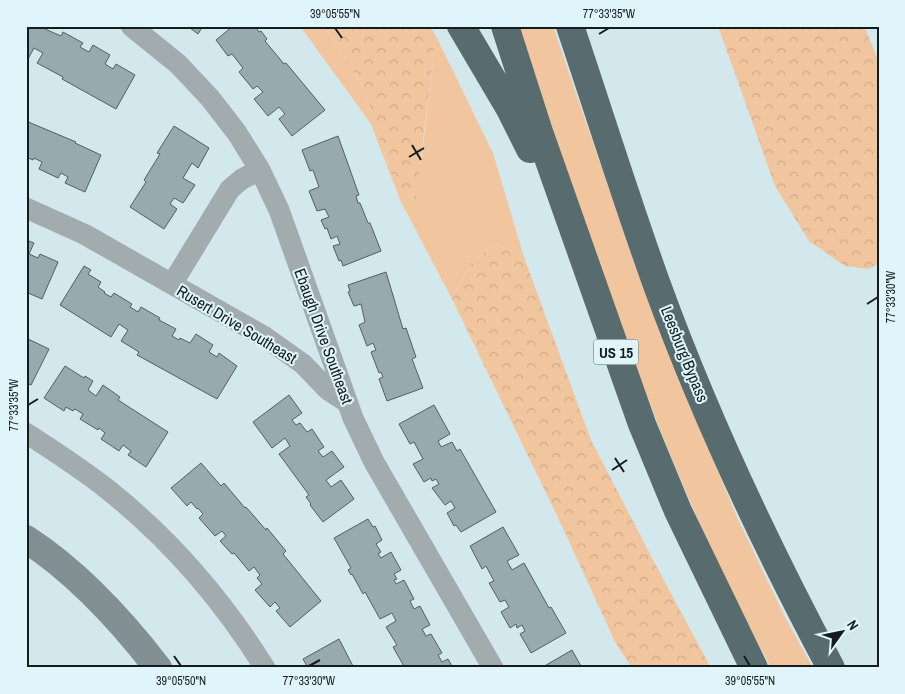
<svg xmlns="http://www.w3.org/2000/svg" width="905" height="694" viewBox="0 0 905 694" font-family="'Archivo Narrow',sans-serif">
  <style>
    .grass { fill: #f1c69f }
    .forest { fill: url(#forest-crowns) }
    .building { fill: #97abaf; stroke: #4e6165 }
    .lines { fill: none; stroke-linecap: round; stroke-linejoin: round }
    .street { stroke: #a2abad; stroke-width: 21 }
    .secondary { stroke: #829093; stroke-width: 28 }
    .highway { stroke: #586b6f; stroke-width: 28 }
    .ticks { fill: none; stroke: #141c1e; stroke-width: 2 }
    .labels { text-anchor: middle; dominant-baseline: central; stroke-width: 4; stroke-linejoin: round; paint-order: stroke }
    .shield { fill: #e0f5fb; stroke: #515d60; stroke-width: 1 }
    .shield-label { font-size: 15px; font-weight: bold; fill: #141c1e }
    .street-label { font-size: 16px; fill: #141c1e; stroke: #e0f5fb }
    .neatline { fill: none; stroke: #141c1e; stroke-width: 2 }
    .ticks-label { font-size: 12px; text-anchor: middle; fill: #141c1e }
  </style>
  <defs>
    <pattern id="forest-crowns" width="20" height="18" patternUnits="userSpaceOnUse" patternTransform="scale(1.25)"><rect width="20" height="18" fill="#f1c69f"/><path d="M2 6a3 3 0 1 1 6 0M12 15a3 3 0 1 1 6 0" fill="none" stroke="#ceaa88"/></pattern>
  </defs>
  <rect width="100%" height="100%" fill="#d3e8ed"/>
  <!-- grass -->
  <path class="grass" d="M300,26H324L363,87L400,200L421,163L436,36L493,153L524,257L495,244L470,264L452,299L400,200L371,124Z
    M518,26H553L637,271L691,407L737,517L785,617L813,668H771C660,465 591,244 518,26Z"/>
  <!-- forest -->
  <path class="forest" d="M324,26H430L436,36L415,205L400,200L363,87Z
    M718,26H864L879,62V264L868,269L845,266L809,241L775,186Z
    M495,244L524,257L591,440L651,556L711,668H632L615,642L562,526L452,299L470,264Z"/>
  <!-- building -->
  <path class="building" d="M26,26H47L45,29L61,36L63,32L83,43L80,47L89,52L93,45L110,55L105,64L113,69L116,64L135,75L116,109L62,79L63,77L37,63L43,53L34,48L28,59L26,58Z
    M191,26H203L198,34L190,28Z
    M233,26H255L259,32L261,31L267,39L265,41L284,64L286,63L325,110L292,136L279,119L285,114L279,107L268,116L254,99L263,92L257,86L253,89L239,72L243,68L232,54L228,56L216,40Z
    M26,121L76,142L75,143L101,155L85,192L65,183L68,177L61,173L58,178L39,169L42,162L34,158L33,160L26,157Z
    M174,126L209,148L198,168L192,163L183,178L195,185L183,203L174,198L170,204L177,209L164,229L130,207L146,182L144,180L160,154L157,153Z
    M338,136L359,195L356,196L358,203H360L368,223H370L381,251L343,266L341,260L339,261L333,246L340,244L337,236L331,239L327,228L325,229L321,220L329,217L325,209L317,211L309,191L319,187L313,170L310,171L302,150Z
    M26,240L34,243L29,254L38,258L40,254L58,262L42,299L26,292Z
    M84,266L91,270L88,274L101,282L98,287L105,292L104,293L111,297L114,293L132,304L130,307L138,312L141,307L160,318L159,320L176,329L172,336L179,340L180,338L190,343L196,334L213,345L209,352L217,357L219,353L237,366L217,399L137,355L139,352L121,341L128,330L119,324L111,337L60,305Z
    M386,272L403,329L406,328L416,357L412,359L423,388L387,401L379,379L383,377L381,372L379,373L371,352L376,350L373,343L367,346L359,325L365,322L361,304L354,306L348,292L350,291L348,285Z
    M26,338L49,349L31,385L26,383Z
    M65,366L84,378L85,376L93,381L88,390L96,396L103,385L120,397L118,400L168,432L146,467L128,455L131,451L123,445L119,451L101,439L105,433L99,428L98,430L80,419L83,414L75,409L73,411L66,407L64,411L44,398Z
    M289,395L302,413L292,420L296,425L300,423L307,432L312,429L324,447L318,451L323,457L332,451L344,467L326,480L331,487L341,480L354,499L323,522L310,505L311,504L306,497L309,495L279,454L290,446L285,438L272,448L253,422Z
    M434,405L450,434L438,441L441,447L452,442L457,451L460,449L496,512L461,532L456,525L454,526L447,513L455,508L451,501L445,505L432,488L439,484L436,479L432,481L431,478L424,482L413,464L423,459L414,442L410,444L399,424Z
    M201,463L221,486L224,483L245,508L246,507L266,530L267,528L286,551L283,554L321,601L290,627L276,611L280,608L275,602L270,607L255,590L262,584L257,578L260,575L254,567L249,571L234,553L232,554L220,541L226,536L222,531L215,536L199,518L203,514L198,508L197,509L191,502L187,506L171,488Z
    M368,519L373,527L375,526L382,540L376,544L381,552L378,554L381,558L391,552L401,570L394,574L397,579L394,580L396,584L404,580L414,599L410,601L414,609L420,606L430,625L422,629L426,636L431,634L442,653L438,655L442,662L448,659L453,668H405L393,647L397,645L386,627L396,621L392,613L380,619L365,592L363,594L352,574L351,575L348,570L351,568L334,538Z
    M503,527L519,555L507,561L512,570L524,563L549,608L551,607L566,633L531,653L520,634L525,631L522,625L517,628L516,624L510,628L501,612L509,607L505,600L500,602L489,583L494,581L486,566L482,569L470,546Z
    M339,639L354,668H308L303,659Z
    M572,650L582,668H541Z"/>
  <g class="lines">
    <!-- street -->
    <path class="street" d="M131,26L178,64L210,98L237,133L260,170L279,210L353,418L374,462L493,668
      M26,208L84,234L265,337L303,364L328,390L348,403
      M172,284L230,189L242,179L260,170
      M26,433C54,451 82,469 107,489C169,538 223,601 265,668"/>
    <!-- secondary -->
    <path class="secondary" d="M26,539C77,572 121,620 158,668"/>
    <!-- highway -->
    <path class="highway" d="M461,26L510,109L530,149
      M505,26L539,132L642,424L678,511L754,668
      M570,26C599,112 626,199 657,285C705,417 765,544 831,668"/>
  </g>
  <!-- ticks -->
  <path class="ticks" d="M335,28L342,38M599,34L609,28M412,145L421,160M409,157L424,148M867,304L878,297M28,405L38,399M615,458L624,472M612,470L627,460M174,656L181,666M744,656L750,666M309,666L320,660"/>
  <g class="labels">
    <!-- shield labels -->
    <rect class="shield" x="593.5" y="339.5" width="45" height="25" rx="4"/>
    <g class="shield-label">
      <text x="616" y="352">US 15</text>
    </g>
    <!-- street labels -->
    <g class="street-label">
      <text transform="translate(237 324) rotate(31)">Rusert Drive Southeast</text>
      <text transform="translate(324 336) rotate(70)">Ebaugh Drive Southeast</text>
      <text transform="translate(685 354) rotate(68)">Leesburg Bypass</text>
    </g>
  </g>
  <!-- border -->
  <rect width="905" height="694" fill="none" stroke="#e0f5fb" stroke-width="55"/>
  <!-- north arrow -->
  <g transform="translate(842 632) rotate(57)" stroke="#e0f5fb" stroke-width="4" paint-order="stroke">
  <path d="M0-4L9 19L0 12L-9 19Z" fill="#141c1e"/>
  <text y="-8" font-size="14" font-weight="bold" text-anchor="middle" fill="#141c1e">N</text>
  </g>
  <rect x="28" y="28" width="850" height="638" class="neatline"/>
  <g class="ticks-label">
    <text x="335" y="18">39°05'55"N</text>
    <text x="609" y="18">77°33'35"W</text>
    <text transform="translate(891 297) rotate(-90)" y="4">77°33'30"W</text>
    <text transform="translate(14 405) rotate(-90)" y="4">77°33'35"W</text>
    <text x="181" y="685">39°05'50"N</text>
    <text x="309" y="685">77°33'30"W</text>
    <text x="750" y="685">39°05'55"N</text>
  </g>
</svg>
